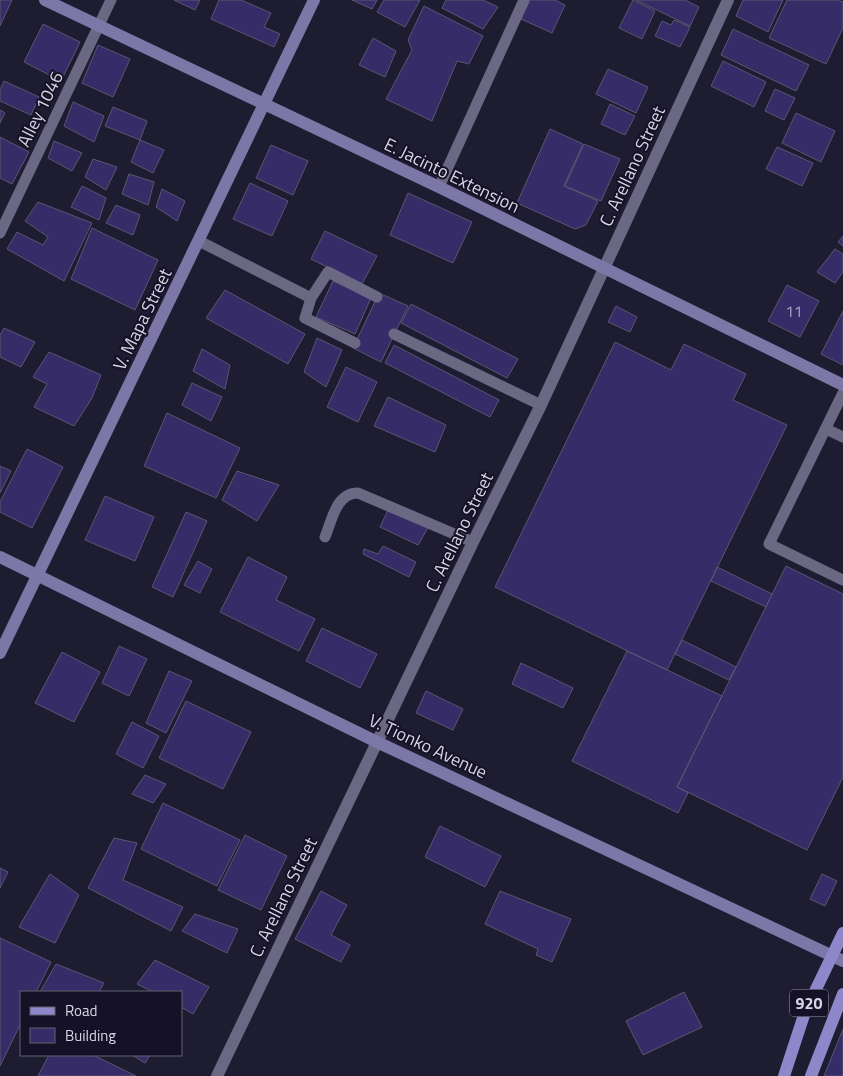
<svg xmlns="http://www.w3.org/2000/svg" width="843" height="1076" viewBox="0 0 843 1076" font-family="'Titillium Web',sans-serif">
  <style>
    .building { fill: #362c68; stroke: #595771 }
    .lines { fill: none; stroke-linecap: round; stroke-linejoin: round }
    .lane { stroke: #6a6883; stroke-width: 11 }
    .street { stroke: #6a6883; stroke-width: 12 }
    .secondary { stroke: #7c77a7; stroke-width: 12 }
    .primary { stroke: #8e87ca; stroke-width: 12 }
    .labels { text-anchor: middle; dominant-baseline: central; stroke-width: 4; stroke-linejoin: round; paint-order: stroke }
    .number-label { font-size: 15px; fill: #aeabc5 }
    .shield { fill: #151227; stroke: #9c9aab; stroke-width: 1 }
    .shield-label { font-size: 16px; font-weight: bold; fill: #d6d5e4 }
    .street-label { font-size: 18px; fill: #d6d5e4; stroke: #151227 }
  </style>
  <rect width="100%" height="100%" fill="#1e1c31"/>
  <!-- building -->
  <path class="building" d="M0,0H12L0,26Z
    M174,0H200L195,10Z
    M219,0H241L271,13L264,27L280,34L274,47L211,19Z
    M352,0H377L372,9Z
    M384,0H420L405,27L377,12Z
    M446,0H483L498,7L483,29L442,8Z
    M530,0H555L565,5L552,33L521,19Z
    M633,0L655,11L642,39L619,28Z
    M636,0H685L699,7L690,26Z
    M743,0H783L768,32L736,16Z
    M787,0H838L843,2V28L826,64L769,38Z
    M424,6L483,36L469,64L457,61L432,121L386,99L412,50L408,40Z
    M674,20L690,27L680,47L655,36L662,21L671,25Z
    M43,24L80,42L61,81L24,62Z
    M733,29L809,65L796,91L721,55Z
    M373,38L396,51L385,77L359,65Z
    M98,45L130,59L113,97L82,83Z
    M723,61L766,82L754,107L711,86Z
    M608,69L648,87L636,113L596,94Z
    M4,81L39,97L31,115L0,101V90Z
    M775,89L795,98L784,120L765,111Z
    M73,102L104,116L94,142L64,126Z
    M610,104L635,116L625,135L601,124Z
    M113,107L147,121L140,140L105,126Z
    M0,110L5,113L0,123Z
    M796,113L835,131L821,162L782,143Z
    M550,129L583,144L564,186L598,201L586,225L575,229L517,203Z
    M0,137L29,152L12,184L0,178Z
    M140,140L164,150L153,173L131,162Z
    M54,141L82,153L72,171L48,158Z
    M584,144L620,159L601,201L565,186Z
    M271,145L308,161L293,195L256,178Z
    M777,147L813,163L802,186L766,169Z
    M93,159L117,167L106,190L85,177Z
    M129,174L154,182L148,205L122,194Z
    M250,183L288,201L272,236L233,219Z
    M82,186L106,198L99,220L71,207Z
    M162,189L185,201L177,221L156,207Z
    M408,193L472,222L453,263L390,235Z
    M38,202L92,223L64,281L7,249L17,232L43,245L48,237L25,221Z
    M116,205L140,215L133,235L106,223Z
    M92,228L158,260L135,310L71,279Z
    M325,231L377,256L362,284L311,259Z
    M843,236V246L838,242Z
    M835,249L843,254V272L835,283L817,272Z
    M333,281L371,298L355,334L316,317Z
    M787,285L819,301L800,337L768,321Z
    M225,290L305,334L288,364L206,318Z
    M379,293L408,306L381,362L353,348Z
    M411,304L518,359L507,378L401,323Z
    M616,306L637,317L630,332L608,322Z
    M843,311V365L821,354Z
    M4,328L35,342L21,367L0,357V335Z
    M317,338L342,350L326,387L304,372Z
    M615,342L671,370L684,344L746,374L733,400L787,425L667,670L495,587Z
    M394,345L499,400L490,417L385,363Z
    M202,349L230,365L225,389L193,371Z
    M49,352L101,375L92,398L74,426L34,407L47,384L33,377Z
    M346,367L377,382L358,422L327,407Z
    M192,383L222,397L211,421L182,405Z
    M388,397L446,425L435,452L374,426Z
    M167,413L240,448L216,498L144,466Z
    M27,449L63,467L32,528L0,512V502Z
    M0,466L11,471L0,493Z
    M237,471L279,485L257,521L222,500Z
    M105,496L154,517L135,561L85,540Z
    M389,508L429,526L418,545L380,527Z
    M186,512L207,521L173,597L152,587Z
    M383,546L416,562L409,577L363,554L364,549L378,554Z
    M248,557L287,577L276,600L315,619L299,651L220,612Z
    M198,561L212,569L200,593L184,585Z
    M786,566L843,594V777L807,850L677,787Z
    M717,567L772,594L766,607L711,581Z
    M322,628L377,654L360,688L306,661Z
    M682,640L736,667L729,680L675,654Z
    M119,646L147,659L129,696L102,683Z
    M627,651L722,696L677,787L688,793L678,813L572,761Z
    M62,652L100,672L74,722L35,703Z
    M521,663L573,688L563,708L512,684Z
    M169,671L192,681L166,733L146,723Z
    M426,691L463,709L453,730L416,713Z
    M186,701L251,732L223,789L159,758Z
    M132,722L159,736L143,768L116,754Z
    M145,775L166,784L153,803L132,794Z
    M163,803L240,840L217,886L141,849Z
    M440,826L501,856L485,887L425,857Z
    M245,835L287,856L261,910L218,890Z
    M114,838L137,843L123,880L183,907L171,931L88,888Z
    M0,868L8,872L0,888Z
    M50,874L79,895L55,943L19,927Z
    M822,874L837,881L825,906L810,899Z
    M321,891L347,905L331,935L350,945L341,962L295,939Z
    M500,891L571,919L552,962L536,955L538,949L485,924Z
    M195,914L238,929L227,953L182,931Z
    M0,938L51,962L36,992H21V1023L0,1066Z
    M155,960L209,987L193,1014L181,1007V992H153L137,984Z
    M56,964L104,983L99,992H40Z
    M684,992L702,1027L643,1055L626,1021Z
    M843,1029V1076H824Z
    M49,1055H93L136,1076H38Z
    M132,1055H150L145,1063Z"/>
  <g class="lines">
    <!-- lane -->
    <path class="lane" d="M439,187L524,0
      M0,233L111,0
      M199,241L311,298
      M394,334L541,405
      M355,343L305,318L311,298L328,272L377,297
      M843,393L769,544L843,580
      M826,429L843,437
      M325,537C332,520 336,493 358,493L473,542"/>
    <!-- street -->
    <path class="street" d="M217,1076L473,542L541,405L728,0"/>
    <!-- secondary -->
    <path class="secondary" d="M45,0L439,187L843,385
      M0,557L377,742L843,961
      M0,653L314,0"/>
    <!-- primary -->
    <path class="primary" d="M784,1076L805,1012L843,933
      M811,1076L843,994"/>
  </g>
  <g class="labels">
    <!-- number labels -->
    <g class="number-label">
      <text x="794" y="311">11</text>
    </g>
    <!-- shield labels -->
    <rect class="shield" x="790" y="989.5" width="38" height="27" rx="4"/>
    <g class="shield-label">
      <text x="809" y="1003">920</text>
    </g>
    <!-- street labels -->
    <g class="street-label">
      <text transform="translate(40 109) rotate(-64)">Alley 1046</text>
      <text transform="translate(632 166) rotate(-65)">C. Arellano Street</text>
      <text transform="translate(452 175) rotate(26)">E. Jacinto Extension</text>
      <text transform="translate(142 319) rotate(-64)">V. Mapa Street</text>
      <text transform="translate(459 532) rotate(-64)">C. Arellano Street</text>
      <text transform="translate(428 746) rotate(25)">V. Tionko Avenue</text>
      <text transform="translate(283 897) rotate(-64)">C. Arellano Street</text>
    </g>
  </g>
  <!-- legend -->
  <rect x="20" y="991" width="162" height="65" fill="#151227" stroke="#626073"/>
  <rect x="30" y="1007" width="25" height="8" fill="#8e87ca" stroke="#626073"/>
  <text x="65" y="1016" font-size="15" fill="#d6d5e4">Road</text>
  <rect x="30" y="1028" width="25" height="15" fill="#362c68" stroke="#626073"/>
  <text x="65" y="1041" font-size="15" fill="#d6d5e4">Building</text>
</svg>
